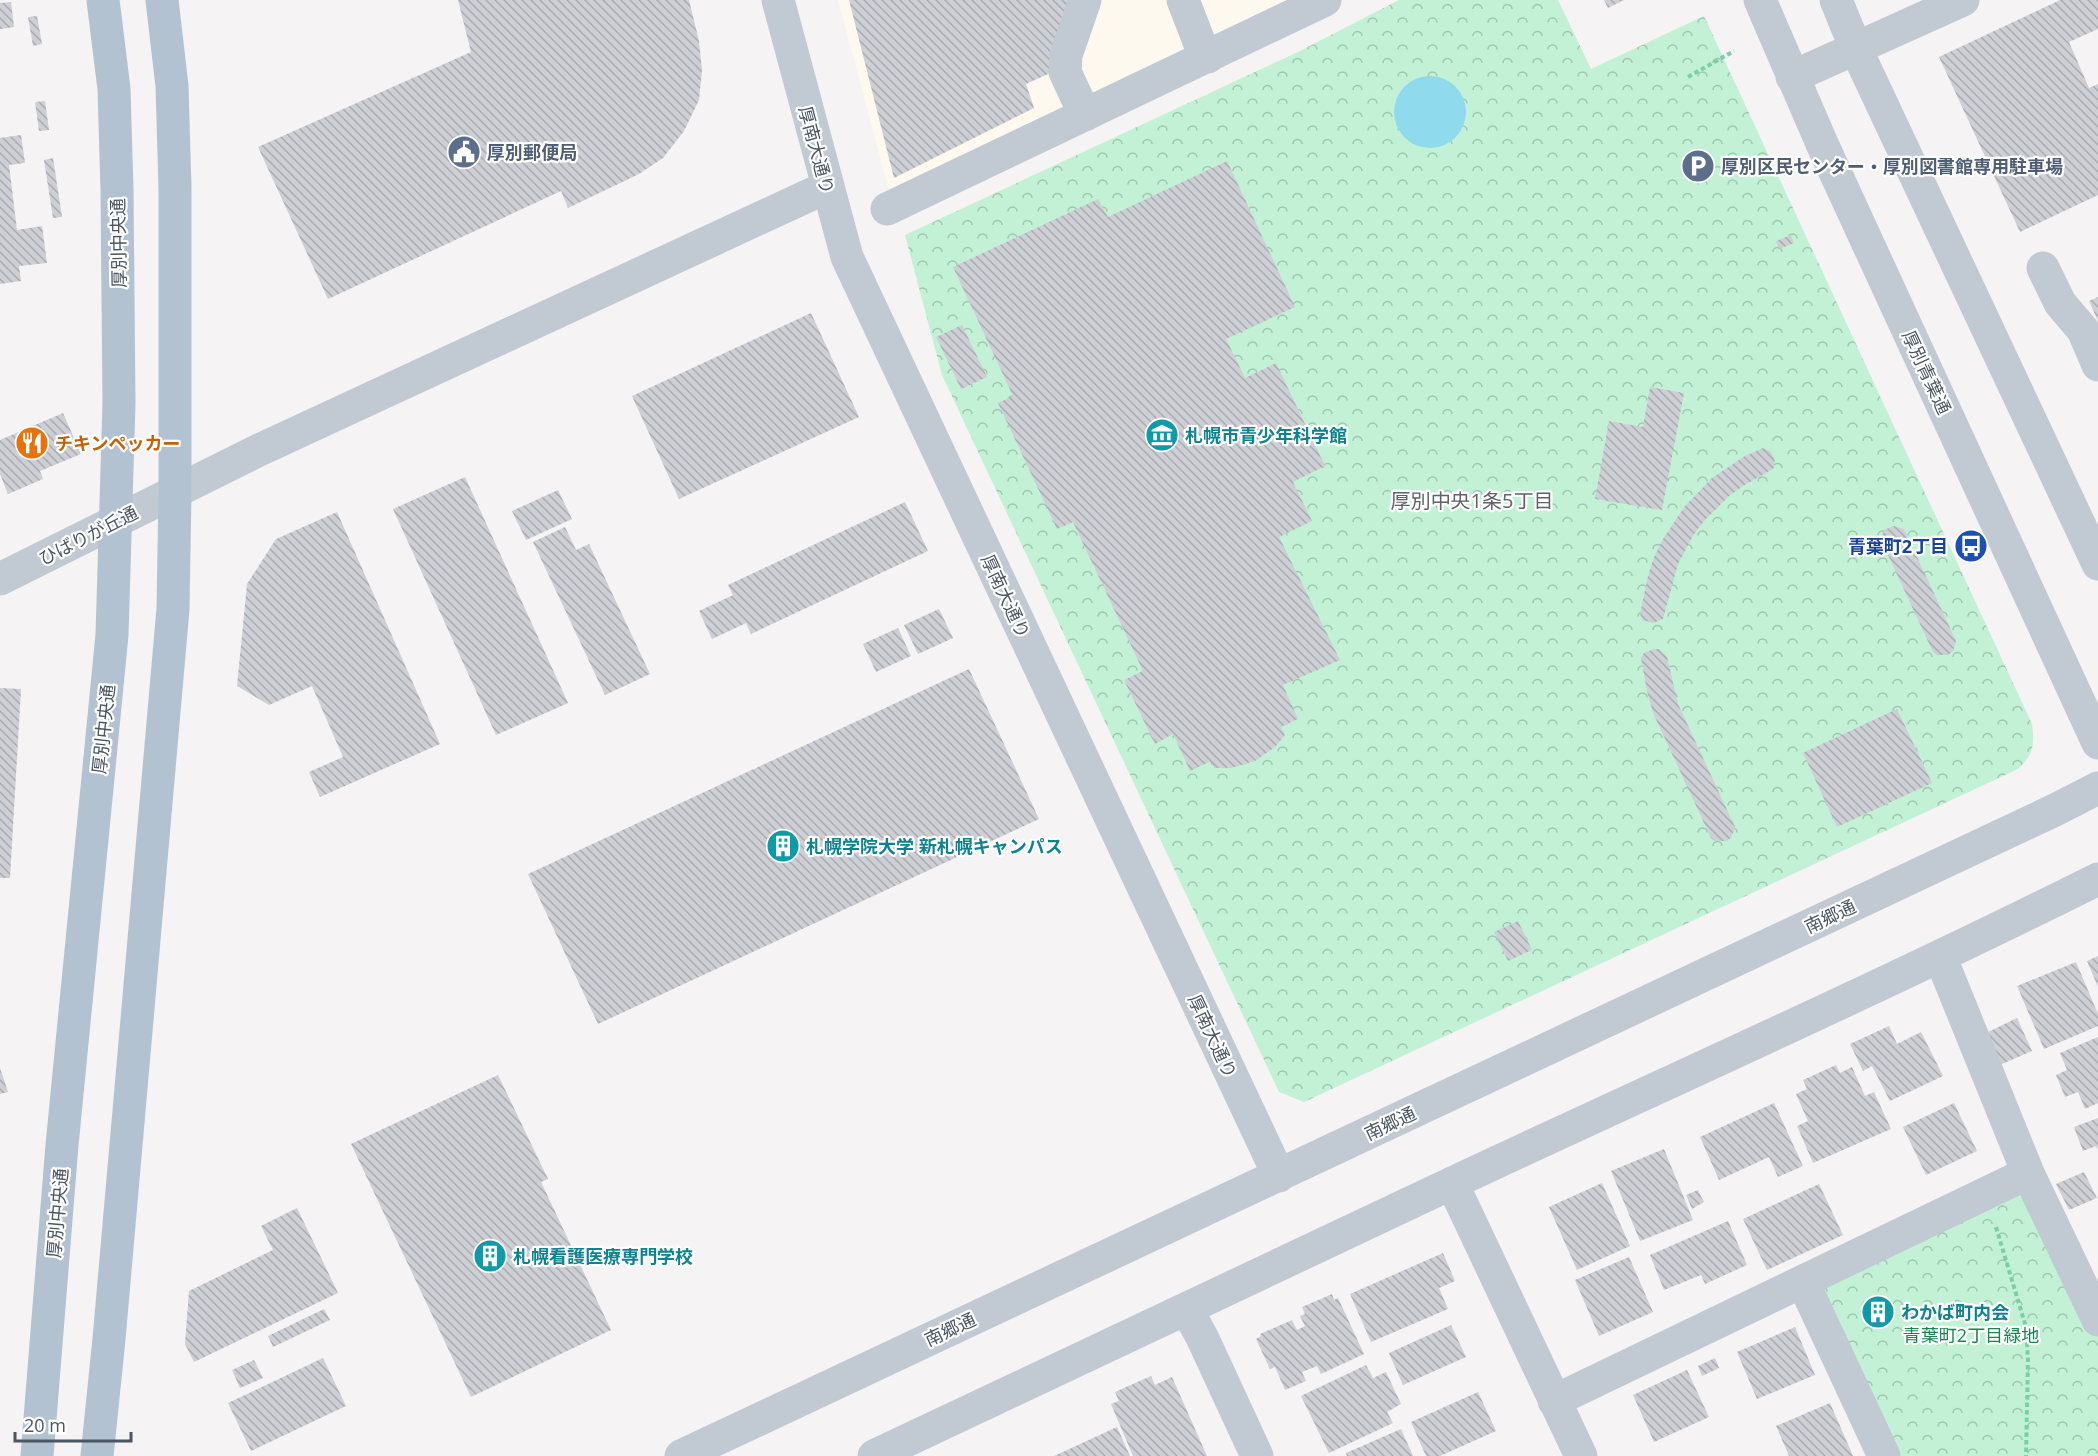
<svg xmlns="http://www.w3.org/2000/svg" width="2098" height="1456" viewBox="0 0 2098 1456" font-family="'Open Sans','Noto Sans JP',sans-serif">
  <style>
    .commercial { fill: #fdf9ef }
    .park { fill: url(#park-crowns) }
    .water { fill: #90daee }
    .building { fill: url(#building-back-hatch) }
    .lines { fill: none; stroke-linecap: round; stroke-linejoin: round }
    .path { stroke: #7ad0a6; stroke-width: 4; stroke-dasharray: 4.5 3; stroke-linecap: butt }
    .minor { stroke: #c1cad2; stroke-width: 33 }
    .major { stroke: #b3c2d1; stroke-width: 33 }
    .labels { text-anchor: middle; dominant-baseline: central; stroke-width: 4.5; stroke-linejoin: round; paint-order: stroke }
    .street-label { font-size: 18px; fill: #4a5661; stroke: #fff }
    .service-label { font-size: 18px; font-weight: bold; fill: #4e5e75; stroke: #fff; text-anchor: start }
    .culture-label { font-size: 18px; font-weight: bold; fill: #0d838f; stroke: #fff; text-anchor: start }
    .food-label { font-size: 18px; font-weight: bold; fill: #c56008; stroke: #fff; text-anchor: start }
    .transit-label { font-size: 18px; font-weight: bold; fill: #164399; stroke: #fff; text-anchor: end }
    .park-label { font-size: 18px; fill: #17864f; stroke: #fff }
    .neighbourhood-label { font-size: 20px; fill: #5f6368; stroke: #fff }
  </style>
  <defs>
    <pattern id="park-crowns" width="20" height="18" patternUnits="userSpaceOnUse" patternTransform="scale(1.5)"><rect width="20" height="18" fill="#c3f1d5"/><path d="M2 6a3 3 0 1 1 6 0M12 15a3 3 0 1 1 6 0" fill="none" stroke="#a0c6b0"/></pattern>
    <pattern id="building-back-hatch" width="6" height="6" patternUnits="userSpaceOnUse" patternTransform="scale(1.5)"><rect width="6" height="6" fill="#cdcfd5"/><path d="M-1 5l2 2M0 0l6 6M5-1l2 2" fill="none" stroke="#a8abb0"/></pattern>
  </defs>
  <rect width="100%" height="100%" fill="#f5f3f3"/>
  <!-- commercial -->
  <path class="commercial" d="M838,0H1291L889,191Z"/>
  <!-- park -->
  <path class="park" d="M1399,0H1558L1591,69L1704,16L2032,724C2035,745 2033,755 2018,769L1304,1102L1279,1092L942,375L905,235L1298,52Z
    M2028,1173L2098,1320V1456H1884L1803,1282Z"/>
  <!-- water -->
  <path class="water" d="M1394 112a36 36 0 1 1 72 0a36 36 0 1 1-72 0Z"/>
  <!-- building -->
  <path class="building" d="M458,0H689L699,41L702,70L699,100L684,131L663,158L639,174L568,208L561,191L328,299L258,147L471,52Z
    M849,0H1096L1075,62L1026,84L1034,108L894,178Z
    M1604,0H1624L1608,8Z
    M2060,0H2098V29L2069,42L2089,88L2098,84V195L2020,232L1939,57Z
    M11,2L14,27L0,29V3Z
    M37,16L42,44L33,46L28,17Z
    M45,101L49,130L39,131L35,102Z
    M21,135L25,163L9,165L17,230L42,226L47,263L19,266L21,281L0,284V138Z
    M53,158L62,217L53,218L44,160Z
    M1227,161L1295,307L1226,339L1245,378L1276,363L1325,466L1293,482L1312,521L1279,537L1340,660L1283,685L1298,719L1281,727L1285,735L1275,747L1255,761L1231,768H1214L1211,761L1190,771L1173,734L1155,744L1124,680L1143,671L1073,522L1057,529L998,403L1013,396L953,267L1098,199L1108,217Z
    M1791,235L1794,243L1779,249L1776,241Z
    M2098,297V321L2089,301Z
    M811,313L859,417L679,499L632,396Z
    M962,325L987,377L961,389L936,337Z
    M1650,387L1684,393L1662,510L1595,499L1609,421L1643,427Z
    M63,413L81,454L40,471L43,479L8,494L0,474V440Z
    M1763,448L1771,452L1775,461L1773,469L1743,486L1729,496L1705,520L1694,534L1678,564L1663,619L1653,623L1643,620L1640,614L1648,576L1654,557L1663,539L1685,506L1712,478L1745,456Z
    M465,477L568,703L496,735L393,509Z
    M558,490L572,519L526,540L512,511Z
    M905,502L928,551L751,634L746,623L712,639L699,611L733,595L728,585Z
    M337,512L440,744L320,797L309,772L343,757L312,686L269,705L237,686L247,584L276,539Z
    M1894,526L1904,529L1956,641L1953,651L1948,655H1937L1933,652L1881,540L1884,530Z
    M565,527L576,550L589,544L650,674L605,695L533,542Z
    M939,609L953,638L918,654L904,625Z
    M898,628L911,656L876,672L863,644Z
    M1654,649H1659L1667,657L1678,704L1735,827L1731,838L1726,841H1715L1711,838L1654,715L1648,696L1641,658L1644,653Z
    M969,669L1039,819L598,1024L528,874Z
    M0,688L21,689L10,878H0Z
    M1897,709L1932,783L1837,827L1803,753Z
    M1518,921L1532,950L1508,961L1494,932Z
    M2098,956V987L2087,961Z
    M2076,962L2098,1014V1026L2044,1049L2017,986Z
    M2017,1018L2032,1051L2000,1065L1986,1033Z
    M1889,1026L1897,1044L1921,1032L1943,1076L1890,1101L1872,1066L1863,1071L1850,1044Z
    M2098,1037V1103L2085,1109L2078,1092L2065,1097L2056,1075L2067,1070L2060,1053Z
    M1836,1065L1840,1073L1852,1067L1865,1096L1874,1092L1891,1129L1813,1163L1797,1126L1808,1121L1796,1094L1807,1089L1803,1080Z
    M0,1068L8,1092L0,1094Z
    M498,1075L548,1179L541,1182L611,1330L471,1397L351,1144Z
    M1774,1103L1803,1166L1778,1177L1769,1157L1719,1180L1700,1137Z
    M1954,1103L1977,1151L1926,1175L1903,1127Z
    M2098,1118V1150L2096,1146L2083,1151L2074,1127Z
    M1664,1149L1693,1220L1640,1241L1611,1171Z
    M2084,1172L2097,1198L2069,1210L2056,1184Z
    M1602,1183L1630,1246L1577,1270L1549,1207Z
    M1819,1184L1843,1235L1767,1270L1743,1219Z
    M1698,1190L1704,1202L1692,1209L1686,1195Z
    M297,1208L338,1293L194,1362L185,1344L189,1291L273,1250L261,1226Z
    M1728,1221L1747,1265L1705,1284L1701,1275L1664,1290L1650,1255Z
    M1443,1253L1455,1281L1439,1288L1448,1309L1371,1342L1350,1294Z
    M1629,1257L1653,1312L1599,1336L1575,1280Z
    M1332,1294L1334,1300L1338,1298L1364,1354L1321,1374L1317,1366L1302,1372L1306,1381L1285,1390L1275,1367L1270,1369L1256,1339L1261,1336L1260,1334L1292,1320L1297,1330L1305,1326L1300,1316L1305,1314L1302,1307Z
    M1880,1301L1888,1318L1876,1325L1868,1307Z
    M324,1309L330,1320L273,1347L268,1336Z
    M1451,1325L1466,1357L1403,1385L1389,1353Z
    M1795,1327L1815,1375L1757,1399L1737,1352Z
    M323,1358L346,1406L251,1451L228,1403Z
    M1715,1358L1719,1368L1702,1376L1698,1366Z
    M254,1360L263,1378L240,1388L232,1370Z
    M1366,1365L1373,1378L1386,1372L1401,1404L1387,1412L1393,1423L1329,1453L1301,1396Z
    M1687,1370L1709,1417L1654,1442L1633,1395Z
    M1151,1376L1155,1385L1172,1377L1207,1456H1133L1111,1404L1119,1401L1115,1392Z
    M1478,1392L1496,1431L1440,1456H1426L1411,1422Z
    M1830,1403L1853,1456H1789L1776,1426Z
    M1117,1427L1130,1456H1054Z
    M1401,1429L1413,1456H1347L1346,1453Z"/>
  <g class="lines">
    <!-- path -->
    <path class="path" d="M1688,77L1734,51
      M1996,1227L2026,1327L2028,1359L2026,1456"/>
    <!-- minor -->
    <path class="minor" d="M778,0L847,257L1279,1176
      M1085,0L1066,55L1065,72L1085,115
      M1183,0L1200,44L1208,57
      M1760,0L1823,146L2098,743
      M1836,0L1856,49L2098,564
      M1792,77L1963,0
      M887,209L1325,0
      M2043,268L2060,303L2083,330L2098,365
      M0,579L259,450L827,187
      M1940,956L2028,1173L2098,1320
      M1452,1183L1581,1456
      M1803,1282L1884,1456
      M1187,1310L1202,1337L1257,1456
      M1554,1401L2028,1173
      M681,1456L2055,810L2098,788
      M874,1456C1082,1359 1288,1260 1495,1163C1697,1069 1900,978 2098,879"/>
    <!-- major -->
    <path class="major" d="M37,1456L62,1145L112,635L119,403L117,190L114,89L103,0
      M97,1456L109,1339L173,609L175,492V188L172,86L162,0"/>
  </g>
  <!-- icons -->
  <defs>
    <symbol id="civic-disc" viewBox="-11 -11 22 22"><circle r="9.5" fill="#5c6f8a" stroke="#fff"/><path d="M-.6-6.5H3V-4.5H.6V-3L4-1V1h2V6H-6V1h2V-1L-.6-3ZM-1.2 2.5V6h2.4V2.5Z" fill="#fff"/></symbol>
    <symbol id="parking-disc" viewBox="-11 -11 22 22"><circle r="9.5" fill="#5c6f8a" stroke="#fff"/><path d="M-3.5-5.5H1a3.5 3.5 0 0 1 0 7H-1V5.5H-3.5ZM-1-3.4V-.6H.8a1.4 1.4 0 0 0 0-2.8Z" fill="#fff"/></symbol>
    <symbol id="museum-disc" viewBox="-11 -11 22 22"><circle r="9.5" fill="#0f9aa8" stroke="#fff"/><path d="M0-6L6-3V-2H-6V-3ZM-5-1h2V3h-2ZM-1-1h2V3h-2ZM3-1h2V3H3ZM-6 4H6V6H-6Z" fill="#fff"/></symbol>
    <symbol id="restaurant-disc" viewBox="-11 -11 22 22"><circle r="9.5" fill="#e8710a" stroke="#fff"/><path d="M-5-6h1v4h1v-4h1v4h1v-4h1v5L-1.5 .5V6h-2V.5L-5-1ZM5-6V6H3V1.5H1.5Q1.5-4 5-6Z" fill="#fff"/></symbol>
    <symbol id="bus-disc" viewBox="-11 -11 22 22"><circle r="9.5" fill="#1a4fb4" stroke="#fff"/><path d="M-5-6H5V4H4V6H2V4H-2V6H-4V4H-5ZM-3.5-4V0h7V-4ZM-3.5 1.2v1.5H-2V1.2ZM2 1.2v1.5H3.5V1.2Z" fill="#fff"/></symbol>
    <symbol id="building-disc" viewBox="-11 -11 22 22"><circle r="9.5" fill="#0f9aa8" stroke="#fff"/><path d="M-4-6H4V6H1V3H-1V6H-4ZM-2.5-4.3h1.7v1.8h-1.7ZM.8-4.3h1.7v1.8H.8ZM-2.5-1h1.7V.8h-1.7ZM.8-1h1.7V.8H.8Z" fill="#fff"/></symbol>
  </defs>
  <g fill-rule="evenodd">
    <use href="#civic-disc" x="445" y="133" width="38" height="38"/>
    <use href="#parking-disc" x="1679" y="147" width="38" height="38"/>
    <use href="#museum-disc" x="1143" y="416" width="38" height="38"/>
    <use href="#restaurant-disc" x="13" y="424" width="38" height="38"/>
    <use href="#bus-disc" x="1952" y="527" width="38" height="38"/>
    <use href="#building-disc" x="764" y="827" width="38" height="38"/>
    <use href="#building-disc" x="471" y="1237" width="38" height="38"/>
    <use href="#building-disc" x="1859" y="1293" width="38" height="38"/>
  </g>
  <g class="labels">
    <!-- street labels -->
    <g class="street-label">
      <text transform="translate(817 150) rotate(75)">厚南大通り</text>
      <text transform="translate(118 243) rotate(-91)">厚別中央通</text>
      <text transform="translate(1927 372) rotate(65)">厚別青葉通</text>
      <text transform="translate(88 535) rotate(-27)">ひばりが丘通</text>
      <text transform="translate(1006 596) rotate(65)">厚南大通り</text>
      <text transform="translate(103 729) rotate(-84)">厚別中央通</text>
      <text transform="translate(1830 916) rotate(-25)">南郷通</text>
      <text transform="translate(1213 1036) rotate(65)">厚南大通り</text>
      <text transform="translate(1390 1123) rotate(-25)">南郷通</text>
      <text transform="translate(57 1213) rotate(-85)">厚別中央通</text>
      <text transform="translate(950 1329) rotate(-25)">南郷通</text>
    </g>
    <!-- service labels -->
    <g class="service-label">
      <text x="487" y="152">厚別郵便局</text>
      <text x="1721" y="166">厚別区民センター・厚別図書館専用駐車場</text>
    </g>
    <!-- culture labels -->
    <g class="culture-label">
      <text x="1185" y="435">札幌市青少年科学館</text>
      <text x="806" y="846">札幌学院大学 新札幌キャンパス</text>
      <text x="513" y="1256">札幌看護医療専門学校</text>
      <text x="1901" y="1312">わかば町内会</text>
    </g>
    <!-- food labels -->
    <g class="food-label">
      <text x="55" y="443">チキンペッカー</text>
    </g>
    <!-- transit labels -->
    <g class="transit-label">
      <text x="1948" y="546">青葉町2丁目</text>
    </g>
    <!-- park labels -->
    <g class="park-label">
      <text x="1971" y="1335">青葉町2丁目緑地</text>
    </g>
    <!-- neighbourhood labels -->
    <g class="neighbourhood-label">
      <text x="1472" y="500">厚別中央1条5丁目</text>
    </g>
  </g>
  <!-- scale -->
  <path d="M15 1432v9h116v-9" fill="none" stroke="#4a5661" stroke-width="3"/>
  <text x="24" y="1432" font-size="18" fill="#4a5661" stroke="#ffffff" stroke-width="4.5" paint-order="stroke">20 m</text>
</svg>
